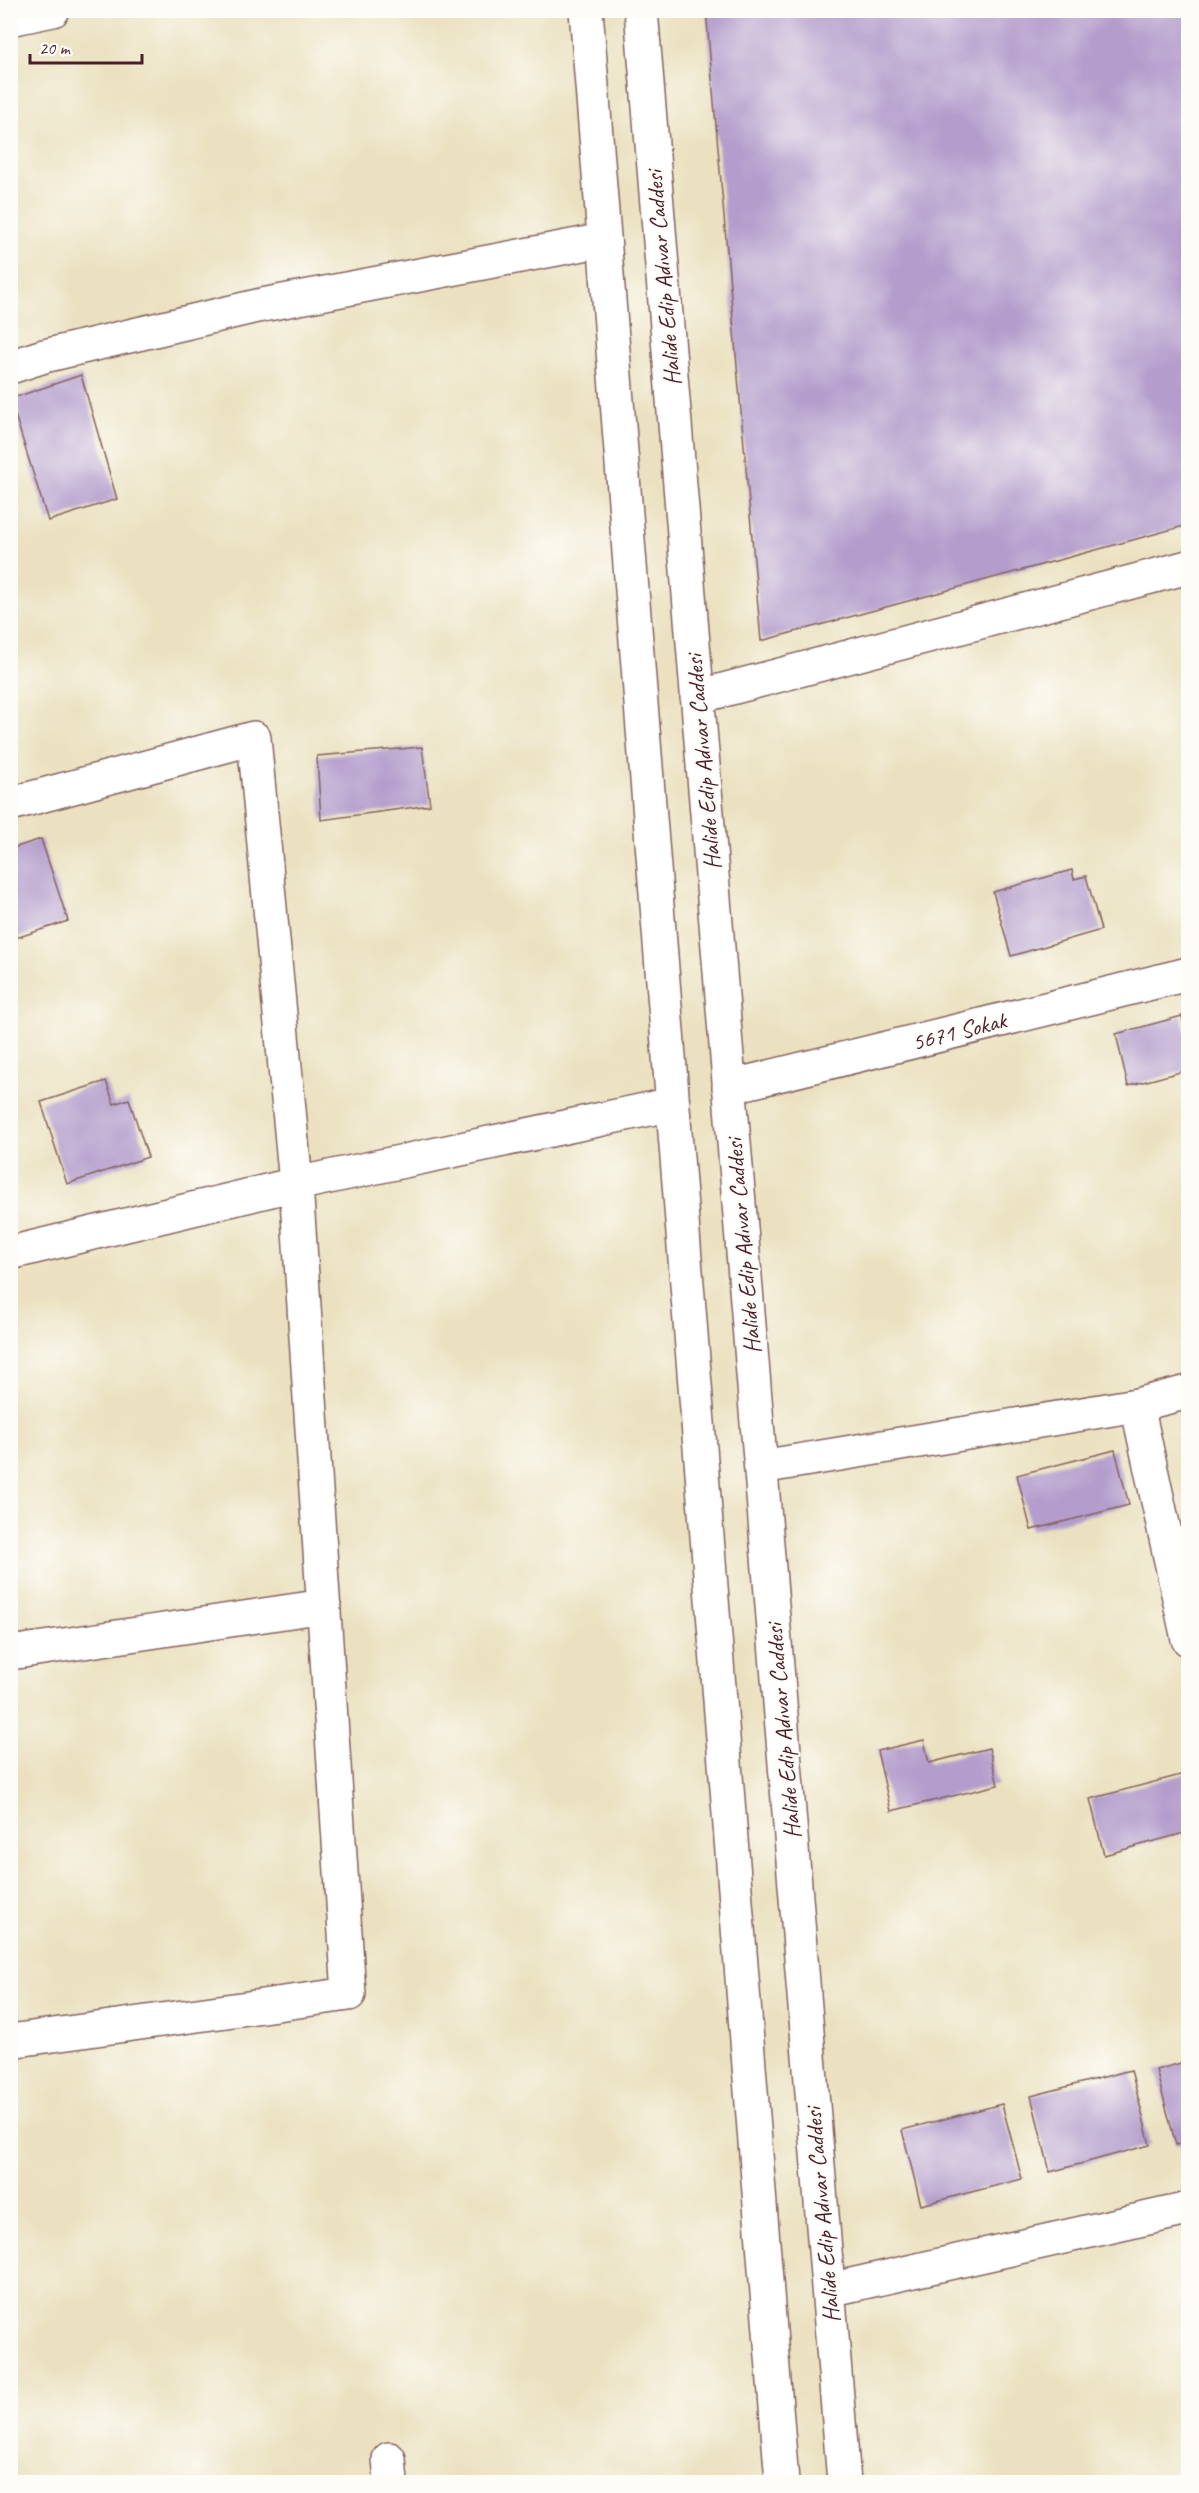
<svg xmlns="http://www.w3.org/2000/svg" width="1199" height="2493" viewBox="0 0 1199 2493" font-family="Caveat,sans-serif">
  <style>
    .building { fill: #b49dcc }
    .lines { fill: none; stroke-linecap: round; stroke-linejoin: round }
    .minor-casing { stroke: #82635f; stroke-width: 36 }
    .minor { stroke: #fff; stroke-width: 33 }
    .labels { text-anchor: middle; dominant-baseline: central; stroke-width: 4.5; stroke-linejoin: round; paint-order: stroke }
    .street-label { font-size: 24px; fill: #4a1f2b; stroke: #fdfcf7 }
  </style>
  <rect width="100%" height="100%" fill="#fdfcf7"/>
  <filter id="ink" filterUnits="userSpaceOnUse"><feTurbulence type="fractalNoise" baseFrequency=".0167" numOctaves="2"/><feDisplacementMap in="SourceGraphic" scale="12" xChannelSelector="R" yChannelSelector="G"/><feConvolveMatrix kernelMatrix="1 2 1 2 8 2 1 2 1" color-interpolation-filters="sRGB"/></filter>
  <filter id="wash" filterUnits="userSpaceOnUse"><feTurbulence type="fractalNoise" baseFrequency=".008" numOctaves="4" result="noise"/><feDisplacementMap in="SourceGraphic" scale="24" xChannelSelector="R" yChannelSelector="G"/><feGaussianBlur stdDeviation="1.35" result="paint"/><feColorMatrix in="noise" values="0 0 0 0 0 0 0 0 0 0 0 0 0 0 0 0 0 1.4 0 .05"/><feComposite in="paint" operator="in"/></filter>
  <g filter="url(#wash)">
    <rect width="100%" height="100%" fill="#ebe1c0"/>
    <g id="blocks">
      <!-- building -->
      <path class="building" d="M706,10H1188V525L761,641Z
        M81,375L117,499L48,521L10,399Z
        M422,747L430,805L321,820L317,756Z
        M41,839L68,921L10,940V849Z
        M1072,870L1074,879L1086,876L1101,930L1011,956L993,892Z
        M1182,1016L1188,1044V1070L1128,1086L1116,1034Z
        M106,1081L114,1104L129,1099L148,1157L67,1184L41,1102Z
        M1115,1450L1129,1505L1031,1530L1017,1475Z
        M924,1740L929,1763L989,1748L998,1785L891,1811L877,1751Z
        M1188,1773V1832L1104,1855L1090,1799Z
        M1188,2061V2142L1176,2145L1156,2070Z
        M1131,2070L1150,2145L1050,2172L1031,2096Z
        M1002,2104L1022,2179L921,2205L902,2130Z"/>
    </g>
  </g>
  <g filter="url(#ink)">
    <use href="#blocks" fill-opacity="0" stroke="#82635f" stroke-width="1.5"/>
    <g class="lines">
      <defs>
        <path id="minor" d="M586,10L782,2482
          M641,10L844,2482
          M10,19L53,10
          M10,367L44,356L257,306L604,240
          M697,697L1188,567
          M10,804L254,738L296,1184L349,1994L10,2041
          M729,1087L1188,974
          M10,1253L296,1184L673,1104
          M1188,1392L1137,1405L1188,1639
          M761,1467L1137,1405
          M10,1653L324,1606
          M829,2290L1188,2209
          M389,2459L391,2482"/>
      </defs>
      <!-- minor casing -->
      <use href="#minor" class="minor-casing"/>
      <!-- minor -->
      <use href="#minor" class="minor"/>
    </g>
  </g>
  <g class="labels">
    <!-- street labels -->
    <g class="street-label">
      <text transform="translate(663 278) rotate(-95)">Halide Edip Adıvar Caddesi</text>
      <text transform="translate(703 762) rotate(-95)">Halide Edip Adıvar Caddesi</text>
      <text transform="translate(959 1031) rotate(-14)">5671 Sokak</text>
      <text transform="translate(743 1246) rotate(-95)">Halide Edip Adıvar Caddesi</text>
      <text transform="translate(783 1731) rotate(-95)">Halide Edip Adıvar Caddesi</text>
      <text transform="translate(822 2215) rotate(-95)">Halide Edip Adıvar Caddesi</text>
    </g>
  </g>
  <!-- margin -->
  <rect width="1199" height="2493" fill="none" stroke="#fdfcf7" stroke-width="36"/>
  <!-- scale -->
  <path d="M30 54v9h112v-9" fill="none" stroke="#4a1f2b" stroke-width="3"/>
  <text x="39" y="54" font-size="18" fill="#4a1f2b" stroke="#fdfcf7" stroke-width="4.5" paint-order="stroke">20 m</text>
</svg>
